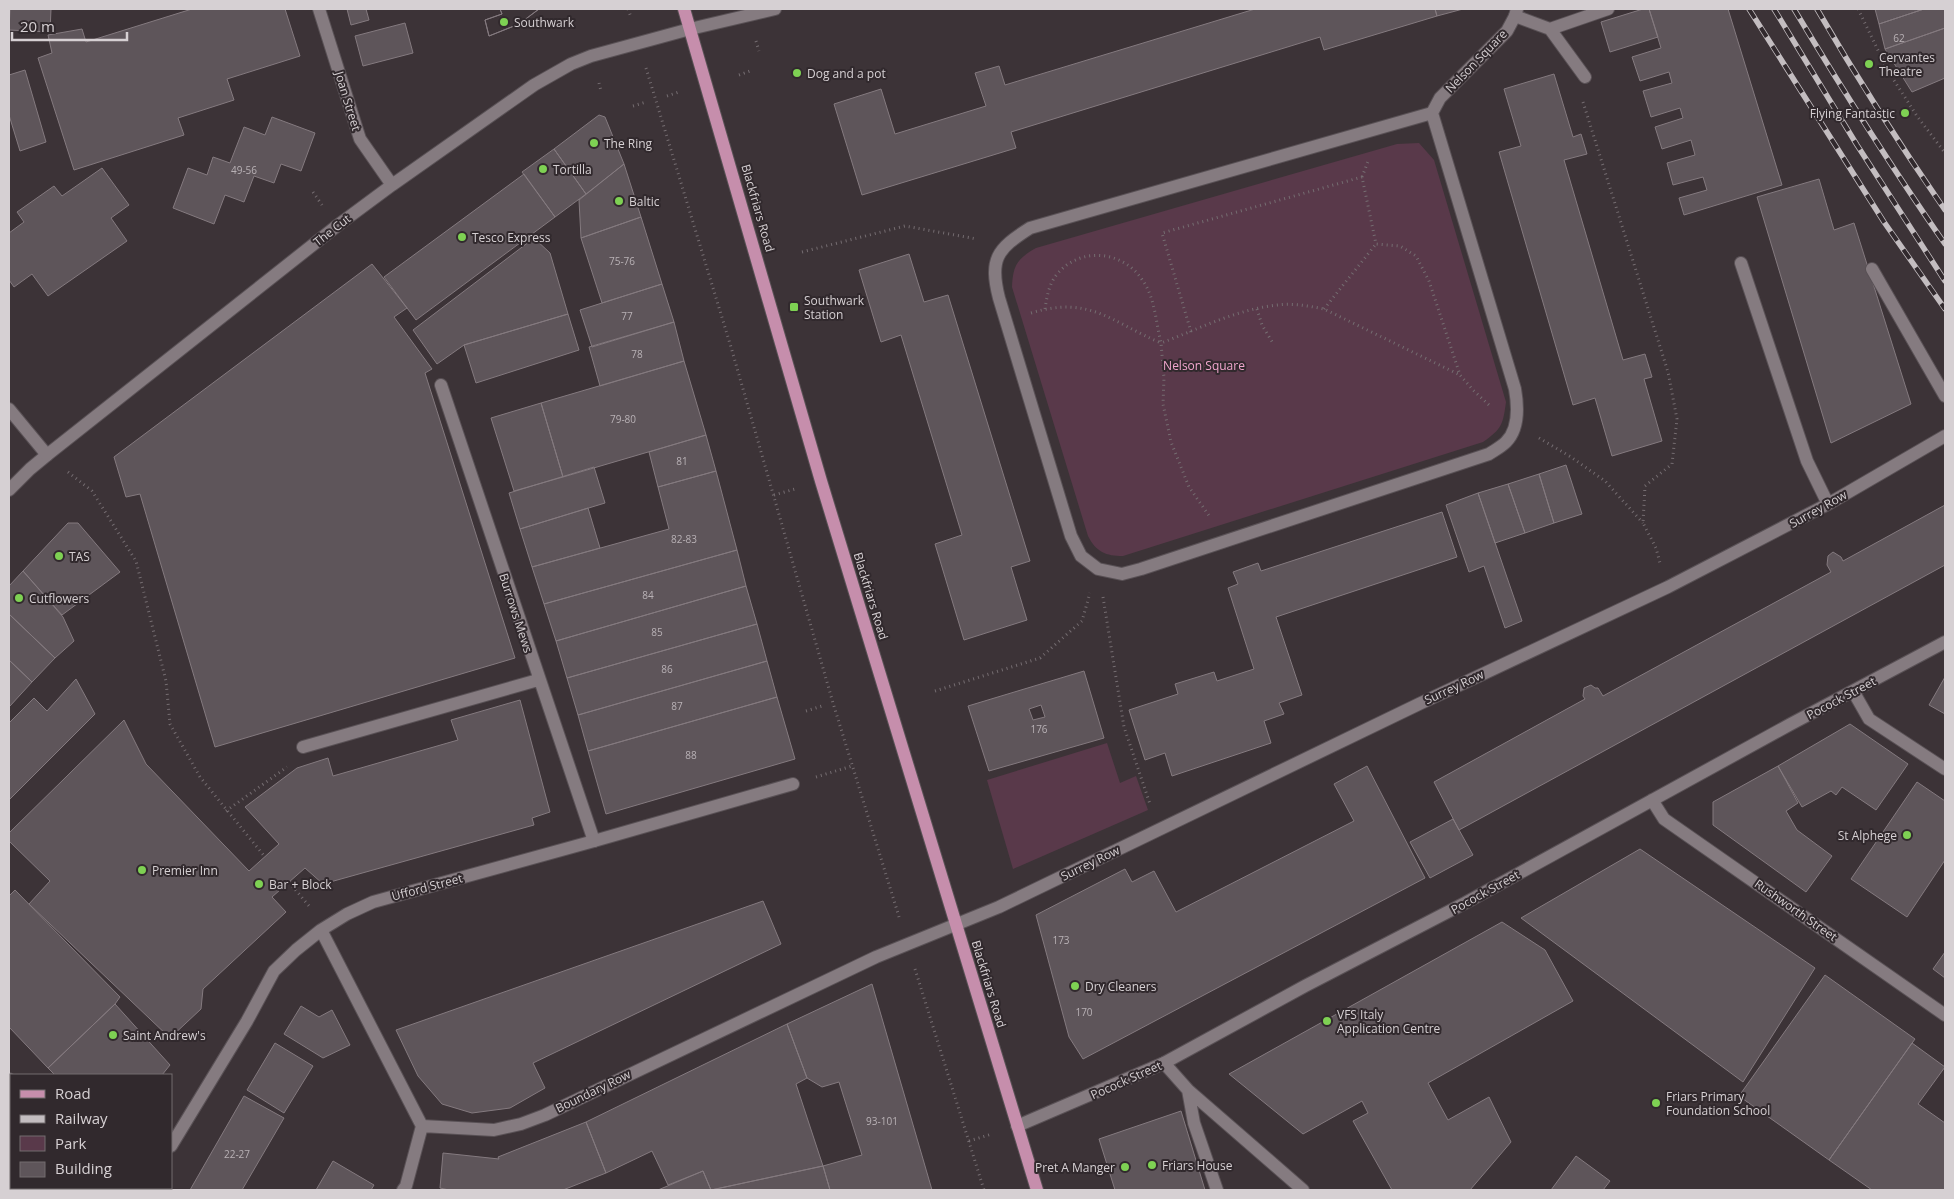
<svg xmlns="http://www.w3.org/2000/svg" width="1954" height="1199" viewBox="0 0 1954 1199" font-family="'Open Sans',sans-serif">
  <style>
    .green { fill: #59394a }
    .building { fill: #5e555a; stroke: #847a7f; fill-rule: evenodd }
    .lines { fill: none; stroke-linecap: round; stroke-linejoin: round }
    .service-casing { stroke: #595155; stroke-width: 14 }
    .minor-casing { stroke: #595155; stroke-width: 14 }
    .primary-casing { stroke: #595155; stroke-width: 14 }
    .path { stroke: #756d71; stroke-width: 3; stroke-dasharray: 1 4; stroke-linecap: butt }
    .service { stroke: #857b80; stroke-width: 12 }
    .minor { stroke: #857b80; stroke-width: 12 }
    .primary { stroke: #c68eac; stroke-width: 12 }
    .rail-casing { stroke: #c3bdc0; stroke-width: 5.5 }
    .rail { stroke: #31292d; stroke-width: 4; stroke-dasharray: 11; stroke-linecap: butt }
    .poi-dot { fill: #7ed153; stroke: #31292d; stroke-width: 2 }
    .labels { text-anchor: middle; dominant-baseline: central; stroke-width: 4; stroke-linejoin: round; paint-order: stroke }
    .number-label { font-size: 10px; fill: #b8b1b5 }
    .poi-label { font-size: 12px; fill: #d6d0d3; stroke: #31292d; text-anchor: start }
    .street-label { font-size: 12px; fill: #d6d0d3; stroke: #31292d }
    .park-label { font-size: 12px; fill: #f0a6cd; stroke: #31292d }
  </style>
  <rect width="100%" height="100%" fill="#3c3337"/>
  <!-- green -->
  <path class="green" d="M1419,143L1434,160L1506,402C1503,424 1502,429 1483,442L1123,556C1106,556 1096,552 1088,536L1012,287C1013,265 1017,259 1036,248L1397,144Z
    M1107,743L1120,783L1136,776L1148,810L1013,869L987,780Z"/>
  <!-- building -->
  <path class="building" d="M10,9H51L50,32L9,30Z
    M192,9H285L300,56L227,79L234,100L178,118L184,135L74,170L38,58L52,53L48,35L82,29L86,42Z
    M347,9H366L369,20L351,25Z
    M500,9H539L519,24L489,36L485,20L502,14Z
    M500,9H539L519,24L489,36L485,20L502,14Z
    M1255,9H1435L1437,16L1324,50L1320,37L1011,132L1016,148L862,195L834,104L881,89L895,134L986,106L975,73L999,66L1005,85Z
    M1435,9H1463L1437,16Z
    M1643,9H1649L1658,37L1610,52L1601,22Z
    M1649,9H1728L1782,185L1684,215L1679,198L1707,190L1703,177L1673,185L1667,163L1695,155L1691,140L1662,149L1655,127L1683,118L1680,108L1651,117L1643,91L1672,83L1669,72L1640,81L1632,57L1661,48Z
    M1875,9H1924L1879,24Z
    M1924,9H1945V28L1885,49L1879,24Z
    M405,23L413,53L363,66L355,36Z
    M1945,28V78L1912,92L1885,49Z
    M25,70L46,142L20,151L9,115V75Z
    M1554,74L1573,137L1581,134L1587,154L1564,160L1623,360L1645,354L1652,377L1644,379L1662,441L1612,456L1595,398L1573,405L1499,152L1521,146L1504,89Z
    M599,115L605,117L624,164L586,194L554,149Z
    M272,117L315,133L301,171L281,164L274,183L254,176L244,202L225,195L214,224L173,208L188,168L207,175L213,157L230,163L244,127L265,135Z
    M554,149L586,194L555,217L522,172Z
    M624,164L641,217L581,238L579,200Z
    M102,168L129,205L111,218L127,241L48,296L32,274L14,287L9,280V233L24,222L17,212L54,186L62,196Z
    M524,174L555,217L416,320L384,277Z
    M1819,179L1834,230L1854,223L1911,404L1831,443L1757,197Z
    M641,217L662,284L602,303L581,238Z
    M534,238L550,253L568,314L464,345L437,364L413,330Z
    M909,254L924,302L948,295L1030,561L1011,567L1027,620L964,640L935,544L962,535L901,335L881,342L859,270Z
    M372,264L407,308L394,317L432,369L425,373L515,658L215,747L140,494L126,497L114,457Z
    M662,284L674,322L592,347L580,310Z
    M568,314L579,350L476,383L464,345Z
    M674,322L684,361L600,386L589,347Z
    M684,361L706,435L563,477L541,403Z
    M541,403L563,477L514,491L491,418Z
    M706,435L716,471L658,487L649,452Z
    M1566,465L1582,514L1554,523L1539,474Z
    M594,467L605,503L520,529L509,493Z
    M716,471L737,550L544,604L532,567L669,529L658,487Z
    M1539,474L1554,523L1525,533L1508,484Z
    M1508,484L1525,533L1495,543L1478,493Z
    M1478,493L1522,621L1505,628L1484,566L1469,572L1446,505Z
    M1945,505V565L1459,830L1434,782L1585,699L1583,696L1584,688L1591,685L1595,688H1598L1603,696L1831,572L1827,565L1828,556L1833,552L1841,557L1843,561Z
    M588,508L600,548L532,567L520,529Z
    M1442,512L1457,557L1276,617L1302,695L1279,703L1284,714L1264,721L1271,743L1172,776L1165,753L1145,760L1129,710L1178,694L1175,684L1214,672L1217,681L1254,669L1228,588L1238,584L1233,572L1258,563L1261,571Z
    M68,523H78L120,572L62,615L23,571Z
    M737,550L746,586L556,641L544,604Z
    M23,571L63,617L74,641L55,658L9,614V586Z
    M746,586L757,624L567,678L556,641Z
    M9,614L55,658L32,682L9,660Z
    M757,624L767,661L578,715L567,678Z
    M9,660L32,682L10,706L9,704Z
    M767,661L777,697L588,751L578,715Z
    M1084,671L1104,738L989,771L968,706ZM1041,705L1045,717L1033,720L1029,709Z
    M1945,677V714L1929,705Z
    M76,679L95,714L9,800V723L34,698L47,711Z
    M777,697L795,759L606,814L588,751Z
    M520,700L550,812L532,818L534,825L323,884L305,868L272,897L286,912L203,989L201,1009L170,1038L29,904L50,881L9,841V833L124,720L146,764L249,871L279,844L245,807L297,768L328,758L333,776L458,740L451,720Z
    M1850,724L1908,764L1876,810L1842,787L1836,795L1831,791L1802,807L1778,766Z
    M1367,766L1425,878L1083,1059L1069,1037L1036,915L1125,869L1132,882L1154,871L1176,912L1354,821L1334,784Z
    M1778,766L1798,803L1786,811L1797,830L1832,856L1806,892L1713,825V802Z
    M1917,782L1945,801V860L1907,917L1851,879Z
    M1453,819L1473,855L1430,878L1410,842Z
    M1640,849L1815,968L1743,1082L1521,918Z
    M15,890L120,997L115,1004L48,1068L9,1027V896Z
    M763,901L781,944L533,1063L545,1088L510,1108L472,1113L442,1104L418,1076L396,1030Z
    M1502,922L1545,950L1573,1001L1428,1083L1448,1120L1489,1097L1511,1142L1470,1190H1392L1353,1121L1368,1113L1362,1101L1303,1134L1229,1074Z
    M1945,952V978L1933,969Z
    M1825,975L1915,1039L1829,1160L1739,1096Z
    M872,984L932,1190H830L823,1166L862,1155L839,1082L822,1087L807,1078L787,1024Z
    M115,1004L170,1065L162,1075H55L48,1068Z
    M301,1006L319,1017L332,1010L350,1045L323,1058L284,1034Z
    M787,1024L807,1078L796,1084L823,1166L711,1190L703,1171L668,1185L652,1151L606,1173L586,1122Z
    M275,1043L313,1066L284,1113L247,1090Z
    M1912,1043L1945,1067L1918,1104L1945,1123V1190H1872L1829,1160Z
    M244,1096L284,1118L242,1190H190Z
    M1181,1111L1205,1190H1115L1099,1139Z
    M586,1122L606,1173L563,1190H449L440,1188L443,1153L499,1159L498,1157Z
    M1576,1156L1610,1181L1603,1190H1551Z
    M333,1161L374,1185L371,1190H316Z
    M823,1166L830,1190H658L703,1171L711,1190Z
    M25,1188H52L56,1190H24Z"/>
  <g class="lines">
    <defs>
      <path id="service" d="M1515,16L1550,29L1608,9
        M1550,29L1585,77
        M1741,263L1807,461L1828,504
        M1872,269L1945,396
        M441,385L594,841
        M9,490L30,469L47,455
        M303,747L538,680
        M1164,1063L1188,1090L1303,1190
        M1188,1090L1194,1123L1217,1190"/>
      <path id="minor" d="M319,9L360,139L392,185
        M1432,113L1030,228C997,249 989,259 999,298L1071,536L1081,556L1098,569L1122,574L1141,569L1489,454C1495,450 1501,447 1506,442C1519,429 1518,406 1515,389L1432,113L1440,98L1507,31L1515,16L1517,9
        M9,409L47,455L338,225L392,185L534,85L571,64L591,56L690,29L775,9
        M1853,691L1869,719L1945,769
        M1652,800L1664,819L1945,1015
        M321,930L422,1126
        M9,1079L11,1082
        M422,1126L494,1130L521,1124L545,1115L876,957L999,907L1419,704L1668,587L1828,504L1945,436
        M1017,1126L1164,1063L1305,986L1465,903L1789,725L1945,642
        M171,1146L247,1021L274,971L296,950L321,930L347,914L373,902L594,841L793,784
        M114,1188L117,1190
        M144,1190L146,1188
        M403,1190L406,1186L422,1126"/>
      <path id="primary" d="M684,9L821,481L1037,1190"/>
    </defs>
    <!-- service casing -->
    <use href="#service" class="service-casing"/>
    <!-- minor casing -->
    <use href="#minor" class="minor-casing"/>
    <!-- primary casing -->
    <use href="#primary" class="primary-casing"/>
    <!-- path -->
    <path class="path" d="M628,9L631,17
      M1858,9L1888,71L1917,116L1945,153
      M756,41L759,51
      M646,68L731,347L833,703L900,920
      M739,75L750,71
      M599,83L601,91
      M667,96L679,92
      M1583,102L1668,372L1677,419L1672,464L1645,486L1643,523L1656,548L1660,563
      M633,106L646,102
      M1362,177L1369,159
      M313,192L322,205
      M802,252L905,226L977,239
      M1045,309C1047,296 1049,283 1058,273C1082,246 1124,251 1143,281C1155,298 1156,323 1161,343C1199,329 1237,309 1278,305C1293,303 1309,306 1324,309L1460,375
      M1257,309L1262,325L1274,345
      M1324,309L1376,244
      M1031,313C1090,295 1111,322 1161,343L1164,378L1163,404L1171,442L1189,487L1210,517
      M1191,332L1162,233L1362,177L1376,244L1400,246L1416,256L1429,281L1460,375L1473,390L1490,406
      M1539,438L1571,457L1605,481L1643,523
      M68,472L92,491L136,561L166,681L170,724L200,777L265,857
      M774,495L795,489
      M1103,597L1124,727L1150,804
      M935,691L1040,658L1082,621L1090,593
      M806,711L822,706
      M816,777L852,766
      M226,811L287,767
      M289,882L309,906
      M915,969L984,1190
      M969,1141L992,1134"/>
    <!-- service -->
    <use href="#service" class="service"/>
    <!-- minor -->
    <use href="#minor" class="minor"/>
    <!-- primary -->
    <use href="#primary" class="primary"/>
    <defs>
      <path id="rail" d="M1749,9L1884,222L1945,309
        M1774,9L1857,145L1945,281
        M1794,9C1842,89 1892,168 1945,244
        M1817,9C1857,78 1900,145 1945,210"/>
    </defs>
    <!-- rail casing -->
    <use href="#rail" class="rail-casing"/>
    <!-- rail -->
    <use href="#rail" class="rail"/>
  </g>
  <!-- markers -->
  <g class="poi-dot">
    <circle cx="504" cy="22" r="5"/>
    <circle cx="1869" cy="64" r="5"/>
    <circle cx="797" cy="73" r="5"/>
    <circle cx="1905" cy="113" r="5"/>
    <circle cx="594" cy="143" r="5"/>
    <circle cx="543" cy="169" r="5"/>
    <circle cx="619" cy="201" r="5"/>
    <circle cx="462" cy="237" r="5"/>
    <rect x="789" y="302" width="10" height="10" rx="2.5"/>
    <circle cx="59" cy="556" r="5"/>
    <circle cx="19" cy="598" r="5"/>
    <circle cx="1907" cy="835" r="5"/>
    <circle cx="142" cy="870" r="5"/>
    <circle cx="259" cy="884" r="5"/>
    <circle cx="1075" cy="986" r="5"/>
    <circle cx="1327" cy="1021" r="5"/>
    <circle cx="113" cy="1035" r="5"/>
    <circle cx="1656" cy="1103" r="5"/>
    <circle cx="1152" cy="1165" r="5"/>
    <circle cx="1125" cy="1167" r="5"/>
  </g>
  <g class="labels">
    <!-- number labels -->
    <g class="number-label">
      <text x="1899" y="38">62</text>
      <text x="244" y="170">49-56</text>
      <text x="622" y="261">75-76</text>
      <text x="627" y="316">77</text>
      <text x="637" y="354">78</text>
      <text x="623" y="419">79-80</text>
      <text x="682" y="461">81</text>
      <text x="684" y="539">82-83</text>
      <text x="648" y="595">84</text>
      <text x="657" y="632">85</text>
      <text x="667" y="669">86</text>
      <text x="677" y="706">87</text>
      <text x="1039" y="729">176</text>
      <text x="691" y="755">88</text>
      <text x="1061" y="940">173</text>
      <text x="1084" y="1012">170</text>
      <text x="882" y="1121">93-101</text>
      <text x="237" y="1154">22-27</text>
    </g>
    <!-- poi labels -->
    <g class="poi-label">
      <text x="514" y="22">Southwark</text>
      <text x="1879" y="57">Cervantes<tspan x="1879" dy="14">Theatre</tspan></text>
      <text x="807" y="73">Dog and a pot</text>
      <text x="1895" y="113" text-anchor="end">Flying Fantastic</text>
      <text x="604" y="143">The Ring</text>
      <text x="553" y="169">Tortilla</text>
      <text x="629" y="201">Baltic</text>
      <text x="472" y="237">Tesco Express</text>
      <text x="804" y="300">Southwark<tspan x="804" dy="14">Station</tspan></text>
      <text x="69" y="556">TAS</text>
      <text x="29" y="598">Cutflowers</text>
      <text x="1897" y="835" text-anchor="end">St Alphege</text>
      <text x="152" y="870">Premier Inn</text>
      <text x="269" y="884">Bar + Block</text>
      <text x="1085" y="986">Dry Cleaners</text>
      <text x="1337" y="1014">VFS Italy<tspan x="1337" dy="14">Application Centre</tspan></text>
      <text x="123" y="1035">Saint Andrew's</text>
      <text x="1666" y="1096">Friars Primary<tspan x="1666" dy="14">Foundation School</tspan></text>
      <text x="1162" y="1165">Friars House</text>
      <text x="1115" y="1167" text-anchor="end">Pret A Manger</text>
    </g>
    <!-- street labels -->
    <g class="street-label">
      <text transform="translate(1476 61) rotate(-46)">Nelson Square</text>
      <text transform="translate(348 101) rotate(73)">Joan Street</text>
      <text transform="translate(758 208) rotate(74)">Blackfriars Road</text>
      <text transform="translate(332 230) rotate(-38)">The Cut</text>
      <text transform="translate(1818 509) rotate(-29)">Surrey Row</text>
      <text transform="translate(871 596) rotate(73)">Blackfriars Road</text>
      <text transform="translate(516 613) rotate(72)">Burrows Mews</text>
      <text transform="translate(1454 687) rotate(-25)">Surrey Row</text>
      <text transform="translate(1841 698) rotate(-28)">Pocock Street</text>
      <text transform="translate(1090 863) rotate(-26)">Surrey Row</text>
      <text transform="translate(427 887) rotate(-15)">Ufford Street</text>
      <text transform="translate(1485 892) rotate(-29)">Pocock Street</text>
      <text transform="translate(1796 910) rotate(35)">Rushworth Street</text>
      <text transform="translate(989 984) rotate(73)">Blackfriars Road</text>
      <text transform="translate(1126 1080) rotate(-24)">Pocock Street</text>
      <text transform="translate(593 1091) rotate(-26)">Boundary Row</text>
    </g>
    <!-- park labels -->
    <g class="park-label">
      <text x="1204" y="365">Nelson Square</text>
    </g>
  </g>
  <!-- border -->
  <rect width="1954" height="1199" fill="none" stroke="#d6d0d3" stroke-width="20"/>
  <!-- legend -->
  <rect x="10" y="1074" width="162" height="115" fill="#31292d" stroke="#736c6f"/>
  <rect x="20" y="1090" width="25" height="8" fill="#c68eac" stroke="#736c6f"/>
  <text x="55" y="1099" font-size="15" fill="#d6d0d3">Road</text>
  <rect x="20" y="1115" width="25" height="8" fill="#c3bdc0" stroke="#736c6f"/>
  <text x="55" y="1124" font-size="15" fill="#d6d0d3">Railway</text>
  <rect x="20" y="1136" width="25" height="15" fill="#59394a" stroke="#736c6f"/>
  <text x="55" y="1149" font-size="15" fill="#d6d0d3">Park</text>
  <rect x="20" y="1162" width="25" height="15" fill="#5e555a" stroke="#736c6f"/>
  <text x="55" y="1174" font-size="15" fill="#d6d0d3">Building</text>
  <!-- scale -->
  <path d="M12 32v8h115v-8" fill="none" stroke="#d6d0d3" stroke-width="2.5"/>
  <text x="20" y="32" font-size="15" fill="#d6d0d3" stroke="#31292d" stroke-width="4" paint-order="stroke">20 m</text>
</svg>
